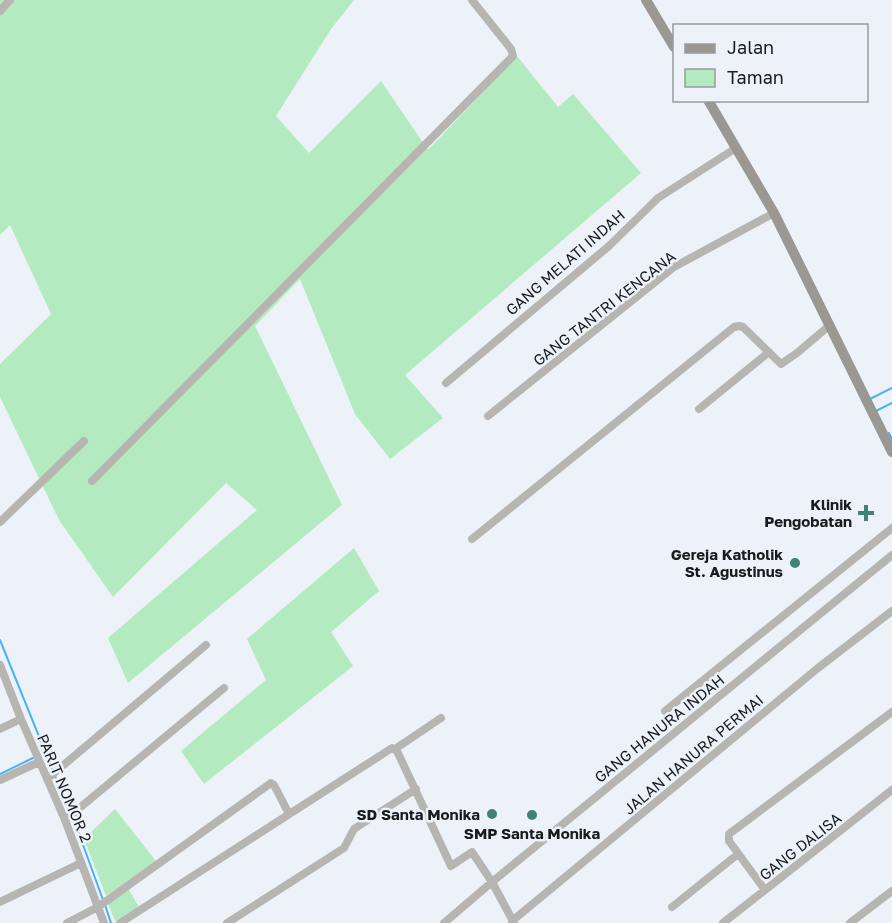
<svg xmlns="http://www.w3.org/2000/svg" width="892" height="923" viewBox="0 0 892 923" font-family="'Golos Text',sans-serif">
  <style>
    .green { fill: #b3eac0 }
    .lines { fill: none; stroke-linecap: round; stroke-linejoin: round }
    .stream { stroke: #4ab2ef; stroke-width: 2 }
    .street { stroke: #b7b5b2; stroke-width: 8 }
    .secondary { stroke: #9b9893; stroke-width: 10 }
    .poi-dot { fill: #3f8378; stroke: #ecf2f8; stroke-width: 2 }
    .labels { text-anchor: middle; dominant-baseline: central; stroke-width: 5; stroke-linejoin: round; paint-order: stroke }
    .street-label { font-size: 15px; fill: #191b1d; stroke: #ecf2f8 }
    .poi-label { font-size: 15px; font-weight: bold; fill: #191b1d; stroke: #ecf2f8; text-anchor: end }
  </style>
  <rect width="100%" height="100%" fill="#ecf2f8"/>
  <!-- green -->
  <path class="green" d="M0,0H354L331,29L276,116L309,153L381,81L428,150L517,56L558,107L573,94L641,173L405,375L443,418L390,459L355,414L300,279L255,326L342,505L128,683L108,638L257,510L226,483L113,597L59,520L0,397V364L51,314L10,225L0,235Z
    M354,548L379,591L331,632L353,666L204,784L181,751L266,680L247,639Z
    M115,809L156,861L106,896L84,839Z
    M128,888L139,907L115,921L108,904Z"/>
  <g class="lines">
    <!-- stream -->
    <path class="stream" d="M870,399L892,388
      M876,411L892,403
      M889,433L892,439
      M0,640L53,771
      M0,774L35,757
      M55,776L71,812
      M73,817L103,900
      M105,905L111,923"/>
    <!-- street -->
    <path class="street" d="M0,11L10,0
      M446,383L609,246L658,198L736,148
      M699,409L769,352
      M488,416L674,267L774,213
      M92,481L513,56L511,49L472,0
      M0,522L84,441
      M472,539L734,327L739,326L743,327L781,364L797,353L830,325
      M0,665L21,719L65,820L104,923
      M665,711L892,528
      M0,729L21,719
      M395,749L441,718
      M47,779L206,645
      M0,780L39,762
      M65,820L224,688
      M765,890L729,841V834L892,712
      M0,902L81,863
      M672,907L738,854
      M512,921L818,668L892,611
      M67,923L98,907L271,783L274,785L289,814
      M120,923L392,748L397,751L451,866L472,852L492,882L514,923
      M227,923L344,848L354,829L416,789
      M444,923L492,882L892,555
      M723,923L892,790
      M850,923L892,891"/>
    <!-- secondary -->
    <path class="secondary" d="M646,0L674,47
      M708,100L774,213L892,452"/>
  </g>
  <!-- markers -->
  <g class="poi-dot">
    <path d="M863 504h6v6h6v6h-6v6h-6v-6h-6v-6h6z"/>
    <circle cx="795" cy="563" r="6"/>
    <circle cx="492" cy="814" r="6"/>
    <circle cx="532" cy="815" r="6"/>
  </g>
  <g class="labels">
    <!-- street labels -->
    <g class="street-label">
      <text transform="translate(565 262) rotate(-41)">GANG MELATI INDAH</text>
      <text transform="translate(604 308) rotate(-38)">GANG TANTRI KENCANA</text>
      <text transform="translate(659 728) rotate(-39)">GANG HANURA INDAH</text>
      <text transform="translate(693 754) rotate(-40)">JALAN HANURA PERMAI</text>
      <text transform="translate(65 788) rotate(67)">PARIT NOMOR 2</text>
      <text transform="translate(800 846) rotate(-38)">GANG DALISA</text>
    </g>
    <!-- poi labels -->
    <g class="poi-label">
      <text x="852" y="504">Klinik<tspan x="852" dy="17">Pengobatan</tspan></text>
      <text x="783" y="554">Gereja Katholik<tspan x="783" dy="17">St. Agustinus</tspan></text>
      <text x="480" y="814">SD Santa Monika</text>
      <text x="532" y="833" text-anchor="middle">SMP Santa Monika</text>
    </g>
  </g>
  <!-- legend -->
  <rect x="673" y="24" width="195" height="78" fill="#ecf2f8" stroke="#989ca0" stroke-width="1.5"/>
  <rect x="685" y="44" width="30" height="9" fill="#9b9893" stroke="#989ca0" stroke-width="1.5"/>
  <text x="727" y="54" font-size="18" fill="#191b1d">Jalan</text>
  <rect x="685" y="69" width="30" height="18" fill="#b3eac0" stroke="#989ca0" stroke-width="1.5"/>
  <text x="727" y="84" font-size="18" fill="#191b1d">Taman</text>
</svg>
